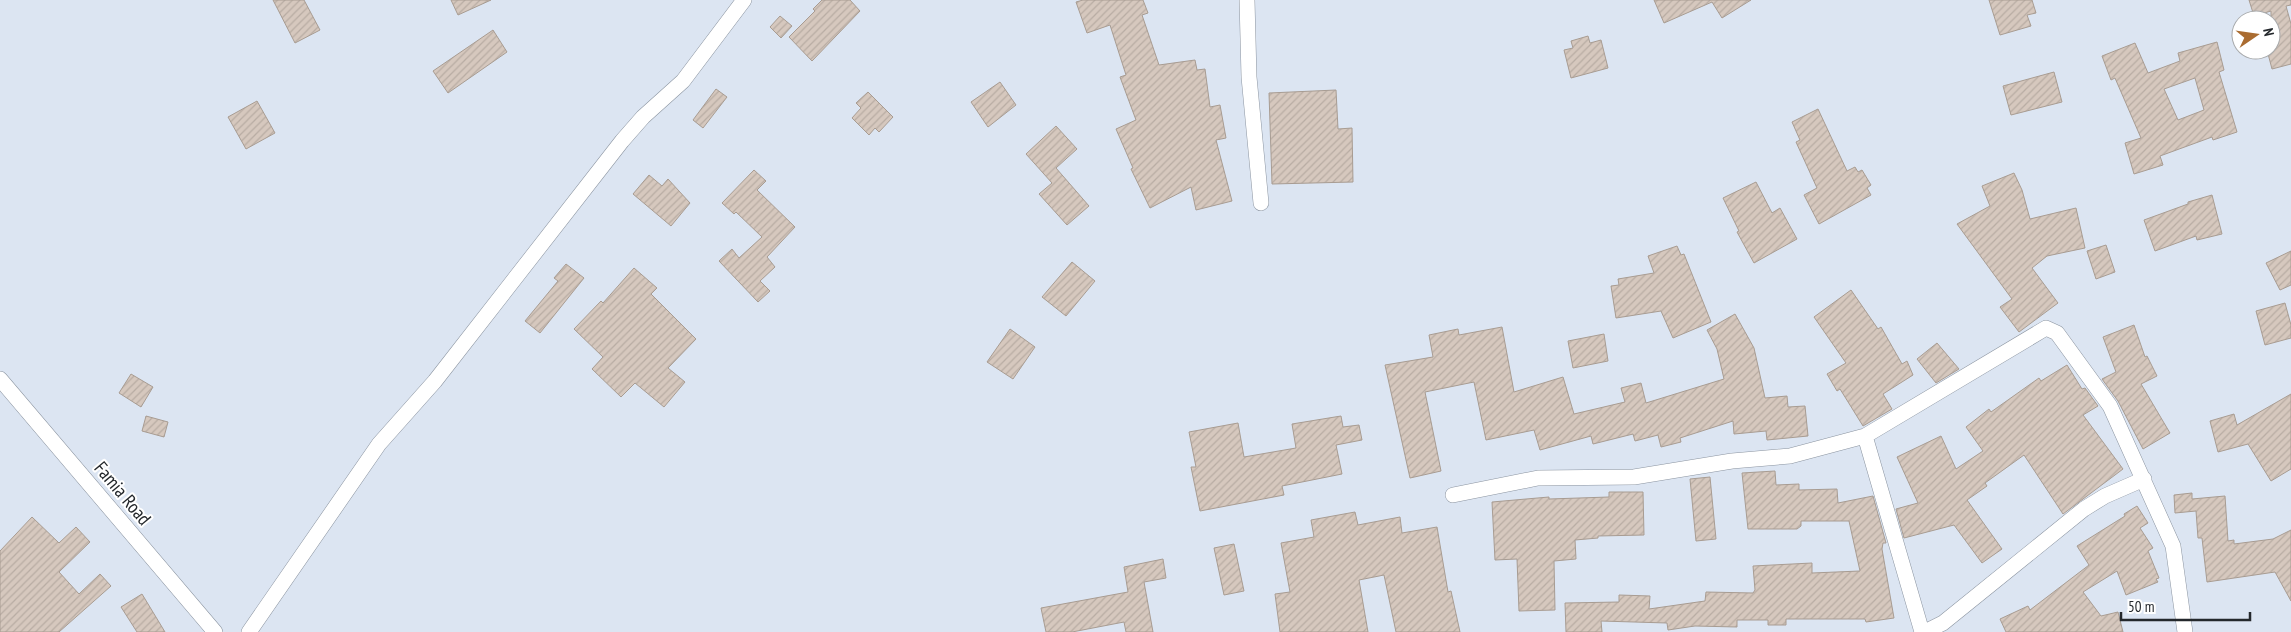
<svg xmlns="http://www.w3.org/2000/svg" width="2291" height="632" viewBox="0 0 2291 632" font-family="'PT Sans Narrow',sans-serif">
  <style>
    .building { fill: url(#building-hatch); stroke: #a89c92; fill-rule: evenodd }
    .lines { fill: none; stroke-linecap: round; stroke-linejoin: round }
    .street-casing { stroke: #8b94a0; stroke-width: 16 }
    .street { stroke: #fff; stroke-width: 15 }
    .labels { text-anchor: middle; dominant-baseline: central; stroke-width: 4; stroke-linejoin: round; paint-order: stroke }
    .street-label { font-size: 19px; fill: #24282c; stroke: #fff }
  </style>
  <defs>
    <pattern id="building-hatch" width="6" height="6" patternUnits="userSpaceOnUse" patternTransform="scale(1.25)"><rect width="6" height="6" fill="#d6c8be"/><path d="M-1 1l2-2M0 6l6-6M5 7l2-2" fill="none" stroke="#b8aca3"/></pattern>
  </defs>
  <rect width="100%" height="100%" fill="#dce5f2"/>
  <!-- building -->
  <path class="building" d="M273,0H304L320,30L295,43Z
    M451,0H491L458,15Z
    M822,0H850L860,11L812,61L789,37L815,11L813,9Z
    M1083,0H1143L1148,13L1142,15L1159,65L1195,60L1197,70L1205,69L1210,107L1220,105L1226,138L1216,140L1232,201L1196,210L1191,187L1150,208L1131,169L1133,168L1116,129L1136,120L1120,77L1126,75L1110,25L1087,33L1076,2Z
    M1654,0H1751L1722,18L1712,2L1664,23Z
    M1989,0H2032L2036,13L2027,15L2031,26L2000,35Z
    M2249,0H2291V5L2286,6L2291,24V64L2272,69L2267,50H2271V11L2254,16Z
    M780,16L792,26L781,38L770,27Z
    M493,30L507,52L448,93L433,71Z
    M1588,36L1590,43L1601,40L1608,68L1571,78L1564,50L1573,48L1571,41Z
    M2217,42L2224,70L2219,72L2237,132L2213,140L2212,137L2160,156L2163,165L2134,174L2125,143L2141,138L2115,78L2111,80L2102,56L2135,43L2148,73L2180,61L2178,53ZM2195,78L2204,110L2178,120L2164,89Z
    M2054,72L2062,102L2011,115L2003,86Z
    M1000,82L1016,105L988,127L971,102Z
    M716,89L727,97L703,128L693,120Z
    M1336,90L1338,129L1352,128L1353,182L1272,184L1269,93Z
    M868,92L893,117L879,132L875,128L869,135L852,118L861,108L856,103Z
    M257,101L275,133L246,149L228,117Z
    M1818,109L1847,171L1855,167L1858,172L1862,170L1871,185L1867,188L1871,195L1819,224L1804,195L1817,188L1796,142L1800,140L1792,122Z
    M1056,126L1077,149L1056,168L1089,206L1067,225L1039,194L1052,183L1026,154Z
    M754,170L766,181L757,190L795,227L767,257L775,267L760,281L770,291L758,302L719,261L732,249L739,258L762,237L736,212L734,214L722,203Z
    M2014,173L2022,190L2030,219L2076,208L2085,248L2047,256L2032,268L2058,303L2019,332L2000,307L2012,299L1957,224L1990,206L1982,186Z
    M649,175L662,186L668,179L690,203L671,226L633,194Z
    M1756,182L1772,213L1780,208L1797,239L1754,263L1737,232L1739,231L1723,198Z
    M2212,195L2222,234L2197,240L2196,236L2155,251L2144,220L2188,204V202Z
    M2106,245L2115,272L2096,279L2087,251Z
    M1677,246L1681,255L1684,254L1711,322L1673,338L1661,311L1616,318L1611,286L1619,285L1618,279L1654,273L1648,256Z
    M2291,251V285L2280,290L2266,263Z
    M1072,262L1095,281L1066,316L1042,297Z
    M566,264L584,278L540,333L525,321L558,281L554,278Z
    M634,268L657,288L651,294L696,339L668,368L685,382L664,407L635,383L621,397L592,369L603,357L574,329L601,301L603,303Z
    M1851,290L1878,329L1881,327L1902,364L1907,361L1913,375L1883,394L1892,409L1863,426L1840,389L1837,391L1827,374L1846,363L1814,317Z
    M2285,303L2291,325V338L2265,345L2256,311Z
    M1735,314L1754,348L1765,398L1787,396L1788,407L1805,406L1808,436L1767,440L1766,431L1734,434L1733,421L1680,438L1681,442L1661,447L1658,435L1635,441L1633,434L1593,444L1591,436L1540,450L1534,430L1486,440L1474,382L1425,392L1441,471L1410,478L1385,365L1433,357L1429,335L1458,329L1459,335L1502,327L1514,392L1563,377L1574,414L1625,402L1621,388L1641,383L1646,403L1724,379L1717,349L1707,330Z
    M2134,325L2145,357L2147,356L2157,376L2141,384L2170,433L2143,449L2118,401L2102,379L2116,372L2103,337Z
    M1010,329L1035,347L1013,379L987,362Z
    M1604,334L1608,361L1573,368L1568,341Z
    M1937,343L1959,369L1936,383L1917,359Z
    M2067,365L2082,389L2085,388L2098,406L2083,415L2123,469L2063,514L2024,455L1985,483L1987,486L1967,500L2002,549L1982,563L1954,525L1904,538L1896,509L1918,503L1897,457L1941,436L1956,469L1983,451L1966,427L1989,409L1991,412L2039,378L2041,381Z
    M131,374L153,387L141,407L119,393Z
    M2291,394V469L2271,481L2248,444L2218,452L2210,421L2234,414L2237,425Z
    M146,416L168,422L164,437L142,431Z
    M1341,416L1343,427L1359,425L1362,440L1336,445L1342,474L1282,486L1284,495L1200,511L1191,467H1196L1189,432L1238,423L1244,457L1296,448L1292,424Z
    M1775,471L1776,485L1799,484V490L1837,489L1838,503L1873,496L1886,543H1883L1882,549L1894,618L1866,622L1865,619H1786V625H1768V620H1737V627L1695,626L1668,630L1667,623L1601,621L1602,632H1566L1565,603L1619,602V595L1650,596L1649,609L1705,601L1706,592L1753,593L1755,590L1753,566L1812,563V573L1860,571L1849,521H1801V526L1797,529H1748L1742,473Z
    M1710,477L1716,539L1696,541L1690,479Z
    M1609,492H1643L1644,535L1598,536V538L1575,540L1576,559L1554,561L1555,610L1519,611L1517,559L1495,560L1492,502L1549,497V499L1609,497Z
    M2192,493V499L2225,496L2228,541L2234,540V544L2273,539L2291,530V601L2275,572L2207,582L2202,538H2198L2196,511L2175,513L2174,495Z
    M2137,506L2148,523L2140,528L2153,548L2148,551L2159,578L2156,579L2158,582L2126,595L2117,571L2083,592L2101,616L2118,612L2123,632H2006L2000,619L2028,606L2030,610L2089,565L2077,546L2125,516L2124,514Z
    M1355,512L1358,525L1400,517L1402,533L1437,527L1448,592L1451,591L1460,632H1396L1384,575L1359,580L1368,632H1280L1275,594L1290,592L1281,543L1314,537L1311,520Z
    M32,517L59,543L76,527L90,542L59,572L79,594L100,574L111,586L59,632H0V551Z
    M1234,544L1244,591L1224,595L1214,548Z
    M1163,559L1166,578L1144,582L1153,632H1126L1124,622L1072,632H1046L1041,608L1128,592L1124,567Z
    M142,594L165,632H137L121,607Z"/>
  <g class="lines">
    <defs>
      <path id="street" d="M1247,0L1249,77L1261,203
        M0,379L215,632
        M1865,436L1922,632
        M1453,495L1538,478L1634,477L1732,461L1790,456L1865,436L2046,328L2057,333L2110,406L2173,546L2185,632
        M249,632L379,444L435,381L622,141L643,117L683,81L744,0
        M1925,632L1943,623L2084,509L2105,496L2144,479"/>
    </defs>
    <!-- street casing -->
    <use href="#street" class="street-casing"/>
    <!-- street -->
    <use href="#street" class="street"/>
  </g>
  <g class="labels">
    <!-- street labels -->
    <g class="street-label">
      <text transform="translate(123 493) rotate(50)">Famia Road</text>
    </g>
  </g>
  <!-- north arrow -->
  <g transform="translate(2256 35) rotate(77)"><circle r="24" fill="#ffffff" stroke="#a7a9ab"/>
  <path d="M0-4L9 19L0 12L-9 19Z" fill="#aa6c31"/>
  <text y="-8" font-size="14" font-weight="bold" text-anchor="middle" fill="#24282c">N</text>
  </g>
  <!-- scale -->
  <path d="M2121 612v8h129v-8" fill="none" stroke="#24282c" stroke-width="2.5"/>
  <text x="2128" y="612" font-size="15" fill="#24282c" stroke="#ffffff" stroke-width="4" paint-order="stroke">50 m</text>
</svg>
